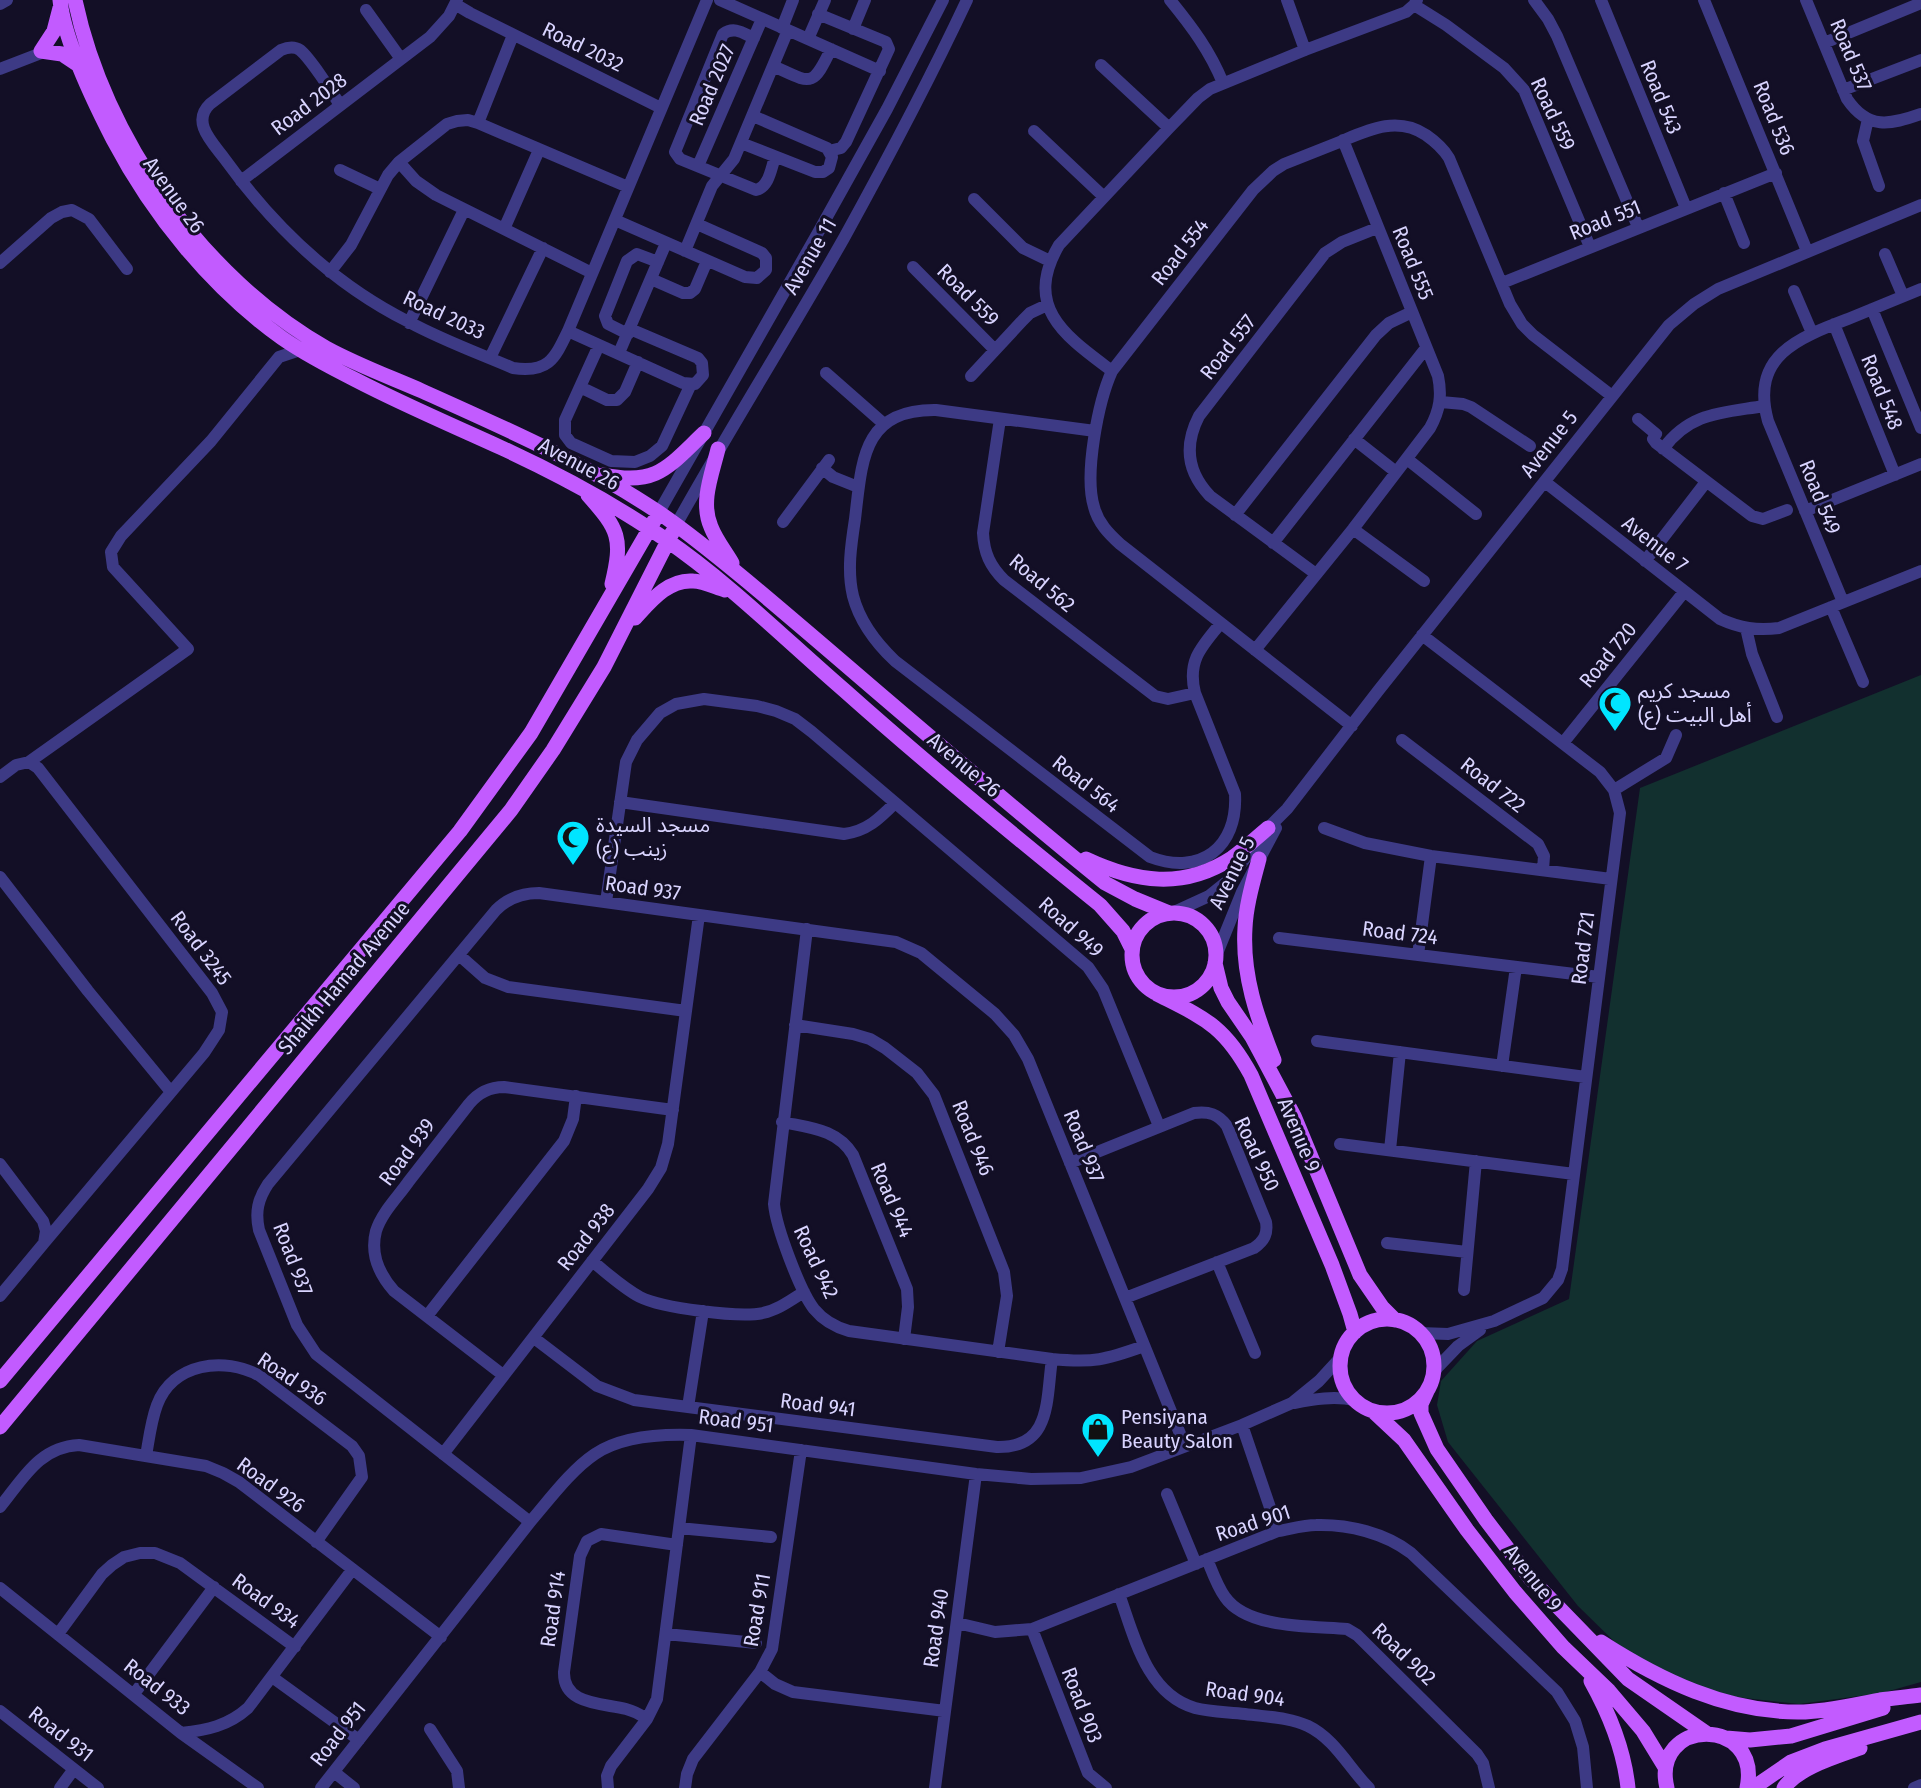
<svg xmlns="http://www.w3.org/2000/svg" width="1921" height="1788" viewBox="0 0 1921 1788" font-family="'Fira Sans Condensed','Noto Sans Arabic',sans-serif">
  <style>
    .green { fill: #12302f }
    .lines { fill: none; stroke-linecap: round; stroke-linejoin: round }
    .minor { stroke: #3d3a85; stroke-width: 12 }
    .major { stroke: #c25bff; stroke-width: 15 }
    .labels { text-anchor: middle; dominant-baseline: central; stroke-width: 6; stroke-linejoin: round; paint-order: stroke }
    .street-label { font-size: 21px; fill: #d9d4ff; stroke: #130f26 }
    .poi-label { font-size: 21px; fill: #d9d4ff; stroke: #130f26; text-anchor: start }
  </style>
  <rect width="100%" height="100%" fill="#130f26"/>
  <!-- green -->
  <path class="green" d="M1921,675V1682L1882,1693L1799,1704L1736,1697L1671,1679L1626,1653L1578,1606L1448,1442L1437,1405L1441,1381L1477,1341L1569,1299L1640,788Z"/>
  <g class="lines">
    <!-- minor -->
    <path class="minor" d="M720,0L880,71
      M1170,0C1192,27 1210,51 1223,83
      M1287,0L1305,50
      M1534,0L1548,19L1557,36L1638,227
      M1601,0L1686,208
      M1704,0L1807,251
      M1806,0L1847,99C1868,130 1890,125 1921,114
      M0,4L7,0
      M455,4L470,13L661,108
      M1414,5L1446,25L1504,68L1524,90L1590,247
      M366,10L401,59
      M818,14L886,42L889,49L846,142L841,148L829,151
      M782,28L793,0
      M853,29L865,0
      M754,38C743,33 734,26 723,34L675,152L680,159L756,190C769,187 771,169 775,157
      M808,39L825,0
      M1824,43L1921,3
      M1101,65L1169,128
      M773,66C811,83 812,89 831,49
      M0,69L49,50
      M1843,90L1921,60
      M340,105C332,92 310,58 300,50C294,46 288,47 281,50L210,104C191,122 212,142 224,158C273,226 333,284 409,322C442,340 478,353 513,368C548,373 554,360 568,331L707,0
      M1868,119L1863,141L1879,186
      M478,123L513,35
      M1034,131L1104,197
      M741,143L815,172H823L829,168L832,157L827,148L753,116
      M399,162L416,181L436,195L592,273
      M698,166L762,19
      M340,170L380,189
      M241,181L430,37L449,16L457,0
      M1724,193L1744,243
      M974,199L1023,248L1050,261
      M615,220L745,277L757,278L766,270V258L762,253L697,224
      M504,229L539,150
      M685,251L712,186L734,159L788,30
      M1885,254L1903,296
      M0,263L51,218L62,212L72,210L89,219L127,269
      M913,267L995,350
      M330,272L351,245L388,175L399,162L447,124L457,121L468,120L478,123L628,187
      M651,279L683,293H690L695,289L707,261
      M1502,283L1776,173
      M1794,291L1812,333
      M1872,309L1921,428
      M409,323L464,210
      M1834,324L1895,475
      M568,331L683,383L695,384L703,375L702,363L698,358L630,329
      M628,334L608,324L605,316L627,261L637,254L658,262
      M599,345L565,420V435L571,443L611,461L635,462L650,456L662,446L691,384
      M619,353L666,243
      M490,358L543,248
      M1112,371C1067,337 1022,308 1059,245L1169,128L1198,98L1210,89L1305,50L1406,12L1414,5L1417,0
      M826,373L884,424
      M971,376L1023,320L1030,313L1047,305
      M580,387L607,400H617L625,392L638,362
      M1441,402L1463,404L1471,407L1530,446
      M1000,419L983,533C984,553 990,566 1004,580L1155,696L1168,699L1195,693
      M1638,419L1656,434L1653,439L1656,443L1752,516L1763,519L1787,510
      M1095,431L936,410C862,409 862,461 855,519C851,545 847,571 853,596C860,623 876,643 895,661L1150,857C1200,876 1238,848 1235,794L1195,693C1187,661 1201,647 1221,623
      M1354,439L1396,472
      M1663,449C1690,412 1722,413 1764,406
      M1407,459L1476,514
      M822,468L833,477L858,487
      M1545,482L1720,619C1740,628 1757,631 1779,628L1921,571
      M1805,511L1921,464
      M659,512L819,231L887,109L943,0
      M1235,515L1376,335L1389,323L1412,312
      M783,522L829,460
      M676,525C730,428 789,335 844,238C887,160 929,81 967,0
      M1353,529L1424,581
      M1273,543L1426,348
      M1645,561L1706,482
      M1316,574L1210,496C1187,472 1184,445 1199,416L1325,253L1342,242L1377,228
      M1843,602L1768,421C1750,356 1798,338 1848,319C1872,309 1897,299 1921,289
      M1831,607L1863,682
      M1746,628L1752,654L1777,717
      M1255,650L1353,529L1430,428C1440,410 1442,395 1438,376L1343,140
      M1352,726L1120,544C1109,534 1098,523 1094,507C1084,475 1098,402 1112,371L1253,190L1273,171L1284,164C1302,157 1319,150 1337,143C1366,131 1396,115 1426,135C1436,142 1443,148 1449,158L1510,304L1522,324L1533,335L1612,396
      M1402,740L1538,844L1544,856L1543,870
      M1563,743L1684,592
      M29,762L188,649L113,567L111,552L121,536L211,441L279,357L300,350
      M0,777L16,765L29,762L38,768L212,993L222,1012L219,1030L204,1053L44,1243
      M1614,790L1666,758L1676,735
      M620,802L844,834C867,831 879,819 895,803
      M1324,828L1365,843L1431,856L1611,879
      M0,877L88,991L171,1092
      M606,902L626,762L637,740L660,713L676,704L704,699L757,706L776,711L795,719L812,732L1088,967L1103,989L1159,1126
      M1172,913L1209,896L1229,880L1268,828L1287,809L1378,691L1669,325L1694,304L1718,289L1921,205
      M807,929L774,1204C776,1227 800,1291 814,1309C823,1320 835,1327 849,1331L1052,1359C1094,1363 1105,1360 1144,1346
      M1279,938L1599,977
      M459,955L485,978L508,987L686,1011
      M1418,955L1431,856
      M1216,956L1242,892L1276,828
      M795,1025L853,1034L870,1039L885,1048L917,1073L934,1095L1004,1272L1007,1296L998,1352
      M1317,1041L1586,1077
      M1502,1066L1516,967
      M782,1122C810,1128 837,1129 853,1155L907,1289L908,1307L904,1339
      M1340,1144L1574,1174
      M1390,1150L1400,1052
      M1070,1163L1194,1113C1209,1111 1218,1114 1227,1126L1266,1222C1268,1234 1264,1241 1254,1248L1125,1298
      M0,1164L43,1221L46,1231L44,1243L0,1296
      M1387,1243L1467,1252
      M592,1261C607,1273 623,1288 640,1297C662,1308 739,1318 763,1313C778,1310 791,1300 804,1292
      M1217,1262L1255,1353
      M1464,1290L1476,1161
      M427,1316L564,1141L573,1119L576,1096
      M1420,1333L1448,1334L1494,1321L1543,1298L1558,1280L1562,1269L1620,813L1614,790L1600,772L1422,635
      M534,1338L597,1386L634,1400L997,1447C1052,1448 1046,1400 1052,1359
      M1434,1371L1458,1346L1480,1330
      M503,1375L394,1291C379,1274 370,1254 376,1231C382,1212 398,1197 409,1181C429,1155 449,1130 469,1104C478,1093 489,1087 504,1087L673,1110
      M1294,1403C1314,1399 1334,1396 1355,1400
      M688,1407L703,1311
      M1242,1425L1278,1531
      M443,1454L648,1189L661,1168L668,1144L699,915
      M146,1456C149,1439 151,1421 157,1405C173,1363 224,1356 260,1376L352,1446L359,1456L362,1477L316,1542
      M1167,1494L1196,1564
      M0,1507C23,1479 39,1447 79,1445L206,1466L223,1473L239,1482L441,1637
      M530,1522L316,1354L297,1325L259,1230C255,1212 258,1199 268,1184L496,910C508,898 522,893 539,893L896,942L921,953L995,1014L1014,1035L1028,1059L1185,1446
      M679,1528L771,1537
      M1207,1559C1212,1571 1217,1586 1225,1597C1247,1629 1312,1626 1347,1629L1357,1635L1477,1754L1483,1763L1489,1788
      M0,1588L181,1733L258,1788
      M1119,1594C1134,1635 1146,1694 1195,1708C1210,1712 1229,1712 1245,1714C1266,1717 1289,1717 1308,1726C1335,1739 1349,1768 1369,1788
      M957,1623L995,1632L1032,1629L1278,1531C1290,1529 1304,1525 1316,1525C1348,1524 1385,1533 1411,1553L1557,1692L1575,1721L1583,1747L1587,1788
      M1032,1629L1088,1773L1106,1788
      M58,1634L102,1574L112,1565L124,1557L140,1553H155L180,1563L295,1647
      M666,1634L756,1643
      M760,1672L775,1684L793,1692L945,1711
      M272,1677L359,1740
      M134,1694L214,1587
      M0,1711L98,1788
      M647,1719C641,1715 634,1711 626,1709C602,1703 563,1705 564,1672L580,1556L587,1541L601,1534L677,1545
      M430,1729L457,1771L459,1788
      M181,1733C207,1730 228,1726 248,1708L352,1570
      M334,1772L354,1788
      M60,1788L74,1769
      M321,1788L530,1522C549,1500 571,1470 595,1454C622,1436 660,1434 691,1435L976,1474L1031,1479L1081,1478L1131,1467L1242,1425L1292,1403L1319,1381L1341,1357
      M608,1788L607,1776L611,1766L647,1719L657,1699L691,1435
      M685,1788L687,1774L693,1759L760,1672L772,1649L801,1450
      M935,1788L976,1474
      M1914,1788L1921,1785"/>
    <!-- major -->
    <path class="major" d="M60,0C64,40 94,102 113,139C153,215 211,287 282,338C305,354 330,367 356,380C404,405 454,426 504,449C560,475 614,504 665,539C729,583 785,639 844,690C927,764 1013,835 1100,905L1123,931L1132,949
      M75,0C104,138 203,278 326,348C357,365 390,377 422,391C502,427 585,463 658,512C689,533 718,557 747,581C790,617 832,653 875,690C951,755 1027,820 1105,883L1135,899L1169,913
      M41,51L54,31L60,8
      M41,51L62,54L80,66
      M718,449C712,474 700,502 711,527C716,540 725,551 732,563
      M604,475C657,486 668,467 704,433
      M588,495C619,530 623,538 612,584
      M635,618C650,602 668,579 693,581C703,581 715,587 725,590
      M1086,859C1135,882 1183,890 1232,858C1245,849 1256,838 1268,828
      M1259,859C1253,882 1246,905 1245,928C1242,975 1257,1017 1274,1060
      M1132 955a42 42 0 1 1 84 0a42 42 0 1 1-84 0Z
      M1215,963L1221,988L1228,1002L1252,1037L1294,1116L1360,1275L1382,1307L1395,1320
      M1157,994C1204,1018 1224,1025 1251,1075L1332,1265L1350,1314L1355,1332
      M1340 1366a47 47 0 1 1 94 0a47 47 0 1 1-94 0Z
      M0,1381L460,831L531,733L654,521
      M1427,1391L1421,1404V1413L1437,1449L1486,1520L1530,1578L1628,1679L1706,1733
      M1373,1411L1404,1440L1467,1530L1515,1592L1563,1647L1609,1691L1643,1731L1665,1767
      M0,1427L511,810L553,750L604,667L672,533
      M1601,1642C1660,1680 1726,1712 1798,1712C1825,1712 1853,1705 1880,1700C1893,1698 1907,1697 1921,1695
      M1591,1681C1610,1715 1624,1749 1628,1788
      M1726,1738L1750,1740L1791,1736L1883,1708
      M1667,1788C1650,1717 1762,1716 1747,1788
      M1753,1788L1791,1762L1825,1749L1921,1722
      M1784,1788C1797,1768 1838,1756 1860,1748"/>
  </g>
  <!-- icons -->
  <defs>
    <symbol id="mosque-pin" viewBox="-11 -11 22 30"><path d="M0 17L-7.5 6A9.5 9.5 0 1 1 7.5 6Z" fill="#00e5ff" stroke="#130f26"/><path d="M3.5-4.9A6 6 0 1 0 3.5 4.9A5 5 0 1 1 3.5-4.9Z" fill="#111"/></symbol>
    <symbol id="shop-pin" viewBox="-11 -11 22 30"><path d="M0 17L-7.5 6A9.5 9.5 0 1 1 7.5 6Z" fill="#00e5ff" stroke="#130f26"/><path d="M-5-2.5h2.3a2.7 3.5 0 0 1 5.4 0H5L5.5 6h-11ZM-1.5-2.5h3a1.5 2.3 0 0 0-3 0Z" fill="#111"/></symbol>
  </defs>
  <g fill-rule="evenodd">
    <use href="#mosque-pin" x="1596" y="684" width="38" height="52"/>
    <use href="#mosque-pin" x="554" y="818" width="38" height="52"/>
    <use href="#shop-pin" x="1079" y="1410" width="38" height="52"/>
  </g>
  <g class="labels">
    <!-- street labels -->
    <g class="street-label">
      <text transform="translate(583 47) rotate(26)">Road 2032</text>
      <text transform="translate(1851 55) rotate(67)">Road 537</text>
      <text transform="translate(712 85) rotate(-67)">Road 2027</text>
      <text transform="translate(1661 97) rotate(68)">Road 543</text>
      <text transform="translate(309 104) rotate(-37)">Road 2028</text>
      <text transform="translate(1553 114) rotate(65)">Road 559</text>
      <text transform="translate(1774 118) rotate(68)">Road 536</text>
      <text transform="translate(174 195) rotate(54)">Avenue 26</text>
      <text transform="translate(1605 220) rotate(-22)">Road 551</text>
      <text transform="translate(1180 252) rotate(-52)">Road 554</text>
      <text transform="translate(810 256) rotate(-60)">Avenue 11</text>
      <text transform="translate(1413 263) rotate(68)">Road 555</text>
      <text transform="translate(968 295) rotate(45)">Road 559</text>
      <text transform="translate(444 315) rotate(25)">Road 2033</text>
      <text transform="translate(1228 347) rotate(-52)">Road 557</text>
      <text transform="translate(1882 392) rotate(68)">Road 548</text>
      <text transform="translate(1549 444) rotate(-52)">Avenue 5</text>
      <text transform="translate(579 464) rotate(28)">Avenue 26</text>
      <text transform="translate(1820 497) rotate(68)">Road 549</text>
      <text transform="translate(1655 544) rotate(38)">Avenue 7</text>
      <text transform="translate(1042 583) rotate(40)">Road 562</text>
      <text transform="translate(1608 655) rotate(-51)">Road 720</text>
      <text transform="translate(964 765) rotate(40)">Avenue 26</text>
      <text transform="translate(1086 784) rotate(38)">Road 564</text>
      <text transform="translate(1493 785) rotate(38)">Road 722</text>
      <text transform="translate(1232 873) rotate(-64)">Avenue 5</text>
      <text transform="translate(643 888) rotate(8)">Road 937</text>
      <text transform="translate(1071 927) rotate(42)">Road 949</text>
      <text transform="translate(1400 933) rotate(7)">Road 724</text>
      <text transform="translate(201 948) rotate(53)">Road 3245</text>
      <text transform="translate(1583 948) rotate(-83)">Road 721</text>
      <text transform="translate(344 978) rotate(-50)">Shaikh Hamad Avenue</text>
      <text transform="translate(1299 1135) rotate(67)">Avenue 9</text>
      <text transform="translate(973 1138) rotate(68)">Road 946</text>
      <text transform="translate(1084 1146) rotate(68)">Road 937</text>
      <text transform="translate(407 1152) rotate(-53)">Road 939</text>
      <text transform="translate(1257 1154) rotate(65)">Road 950</text>
      <text transform="translate(892 1200) rotate(67)">Road 944</text>
      <text transform="translate(586 1237) rotate(-52)">Road 938</text>
      <text transform="translate(293 1259) rotate(69)">Road 937</text>
      <text transform="translate(816 1262) rotate(65)">Road 942</text>
      <text transform="translate(292 1379) rotate(34)">Road 936</text>
      <text transform="translate(818 1405) rotate(7)">Road 941</text>
      <text transform="translate(736 1421) rotate(7)">Road 951</text>
      <text transform="translate(271 1485) rotate(36)">Road 926</text>
      <text transform="translate(1253 1523) rotate(-18)">Road 901</text>
      <text transform="translate(1533 1578) rotate(51)">Avenue 9</text>
      <text transform="translate(266 1601) rotate(36)">Road 934</text>
      <text transform="translate(553 1609) rotate(-82)">Road 914</text>
      <text transform="translate(757 1610) rotate(-80)">Road 911</text>
      <text transform="translate(936 1628) rotate(-82)">Road 940</text>
      <text transform="translate(1404 1654) rotate(44)">Road 902</text>
      <text transform="translate(157 1687) rotate(38)">Road 933</text>
      <text transform="translate(1245 1694) rotate(8)">Road 904</text>
      <text transform="translate(1082 1705) rotate(69)">Road 903</text>
      <text transform="translate(61 1734) rotate(38)">Road 931</text>
      <text transform="translate(338 1734) rotate(-52)">Road 951</text>
    </g>
    <!-- poi labels -->
    <g class="poi-label">
      <text x="1638" y="691">مسجد كريم<tspan x="1638" dy="24">أهل البيت (ع)</tspan></text>
      <text x="596" y="825">مسجد السيدة<tspan x="596" dy="24">زينب (ع)</tspan></text>
      <text x="1121" y="1417">Pensiyana<tspan x="1121" dy="24">Beauty Salon</tspan></text>
    </g>
  </g>
</svg>
